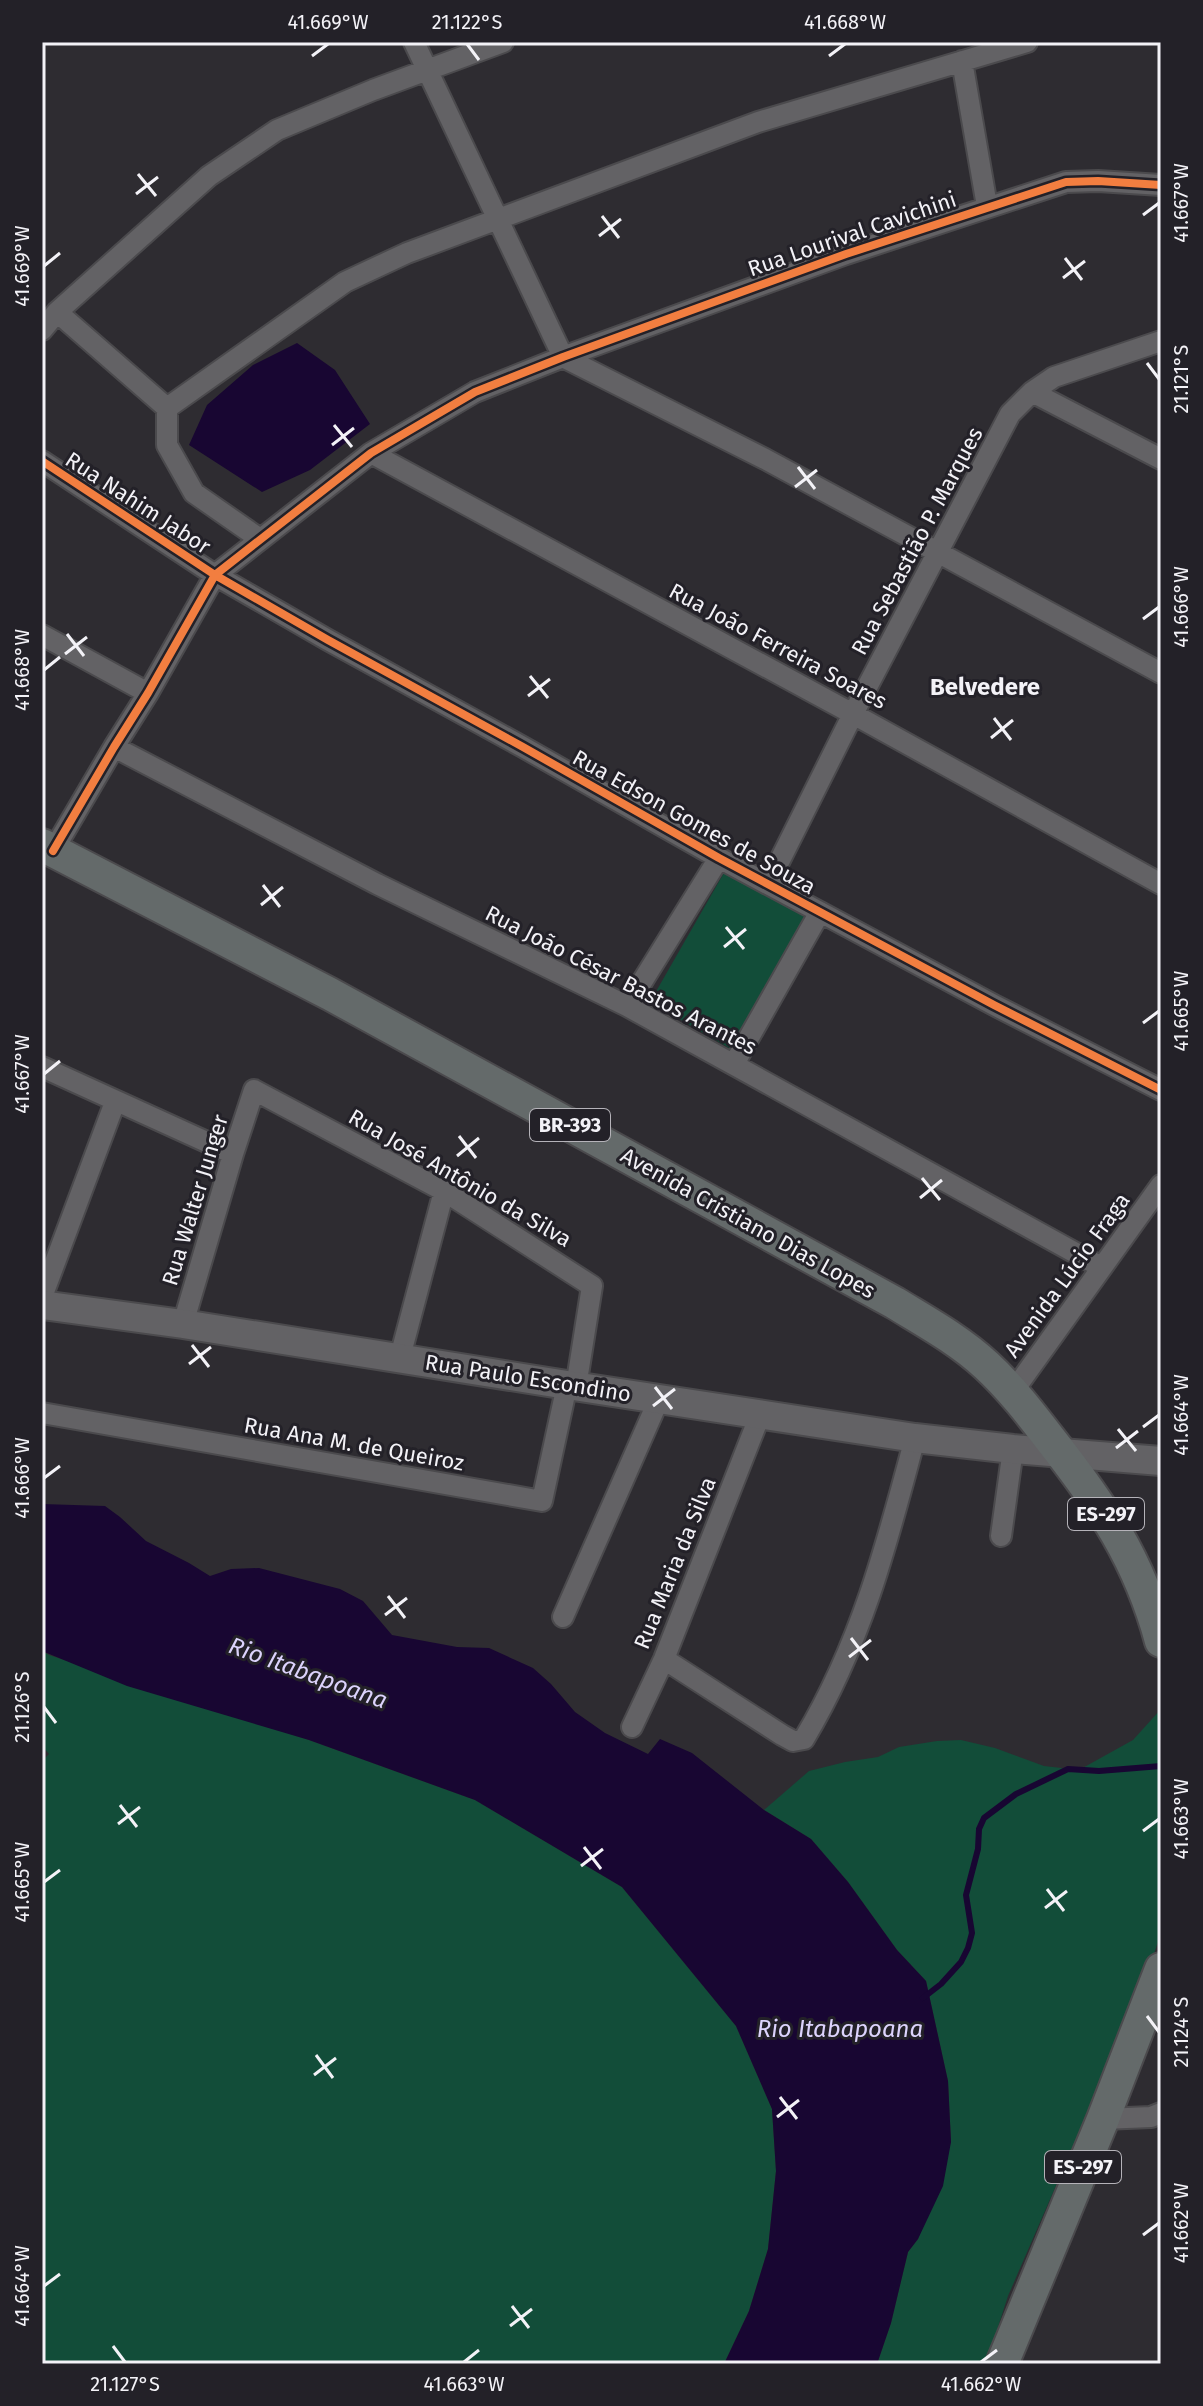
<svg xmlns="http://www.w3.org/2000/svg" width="1203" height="2406" viewBox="0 0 1203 2406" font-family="'Fira Sans',sans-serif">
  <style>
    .green { fill: #124d39 }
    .water { fill: #180632 }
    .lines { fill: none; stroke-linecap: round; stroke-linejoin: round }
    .stream { stroke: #180632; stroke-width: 6 }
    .street-casing { stroke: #4b4a4d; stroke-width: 24 }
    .secondary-casing { stroke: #4b4a4d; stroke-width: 32 }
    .primary-casing { stroke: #4b4a4d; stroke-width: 36 }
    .street { stroke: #636265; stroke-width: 20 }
    .secondary { stroke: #636265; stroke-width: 28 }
    .primary { stroke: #646a6a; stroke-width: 32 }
    .cycleway-casing { stroke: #232128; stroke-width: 13 }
    .cycleway { stroke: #f27e40; stroke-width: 8 }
    .ticks { fill: none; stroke: #f3f2f7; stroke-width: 3 }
    .labels { text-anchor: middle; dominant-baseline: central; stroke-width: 6; stroke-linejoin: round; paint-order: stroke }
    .shield { fill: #232128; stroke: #b5b3b9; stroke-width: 2 }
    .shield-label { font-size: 20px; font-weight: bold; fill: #f3f2f7 }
    .street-label { font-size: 22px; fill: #f3f2f7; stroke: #232128 }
    .neighbourhood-label { font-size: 24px; font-weight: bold; fill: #f3f2f7; stroke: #232128 }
    .water-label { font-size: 24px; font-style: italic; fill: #dcd3fc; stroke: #232128 }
    .neatline { fill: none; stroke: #f3f2f7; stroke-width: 3 }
    .ticks-label { font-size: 20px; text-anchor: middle; fill: #f3f2f7 }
  </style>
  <rect width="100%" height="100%" fill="#2e2c31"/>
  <!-- green -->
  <path class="green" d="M725,871L807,918L731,1049L650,1002Z
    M42,1651L49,1655L309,1740L475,1800L622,1887L736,2026L772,2109L776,2171L768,2249L749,2311L724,2364H42V1761L49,1754L42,1746Z
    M1161,1709V1933L1130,2025L1092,2103L1008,2296L986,2364H877L891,2323L908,2252L918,2239L951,2142L948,2081L926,1981L897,1950L848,1882L811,1839L764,1810L809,1771L845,1762L878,1757L899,1747L937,1741L961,1740L995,1748L1044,1766L1079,1770L1133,1740Z"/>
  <!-- water -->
  <path class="water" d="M297,343L335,370L370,424L310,470L262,492L189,445L207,405L253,365Z
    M42,1504L105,1506L120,1517L146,1541L189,1563L210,1576L231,1569L259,1568L340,1589L363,1601L392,1635L457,1647L489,1648L533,1668L551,1684L575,1712L605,1733L648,1754L660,1739L692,1753L764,1810L811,1839L848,1882L897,1950L926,1981L948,2081L951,2142L943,2186L918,2239L908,2252L891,2323L877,2364H724L749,2311L768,2249L776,2171L772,2109L736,2026L622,1887L475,1800L309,1740L127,1686L42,1651Z"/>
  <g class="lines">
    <!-- stream -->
    <path class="stream" d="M923,1998L941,1984L961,1962L968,1948L972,1933L966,1895L978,1849L979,1829L984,1818L1016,1794L1068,1769L1099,1771L1161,1766"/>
    <defs>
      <path id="street" d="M414,42L563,357
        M962,61L987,206
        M57,312L167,408V445L194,493L260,539
        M42,330L57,312L209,176L277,130L373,90L503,42
        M563,357L765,459L1161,673
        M1032,392L1161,459
        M167,408L345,282L407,253L758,122L1027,42
        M371,453L853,714L1161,884
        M42,461L215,575L328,640L523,747L719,858L994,1005L1161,1090
        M42,635L148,693
        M114,747L377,884L627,1006L1101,1267
        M53,851L114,747L148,693L215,575L371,453L475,392L563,357L846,254L1066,182L1098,181L1161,185
        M768,884L853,714L1010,414L1032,392L1054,377L1161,341
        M627,1006L719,858
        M734,1064L820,912
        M42,1067L233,1154
        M42,1297L115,1102
        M183,1324L233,1154L254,1090L444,1191L592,1286L576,1387
        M400,1357L444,1191
        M1012,1393L1161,1185
        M42,1413L542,1501L567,1385
        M1001,1536L1013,1449
        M563,1617L659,1399
        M664,1659L782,1735L793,1741L804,1739C861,1644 887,1544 915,1438
        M632,1727L664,1659L760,1415
        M1103,2119L1151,2117L1161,2113"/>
      <path id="secondary" d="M42,1305L183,1324L567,1385L915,1438L1013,1449L1161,1461"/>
      <path id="primary" d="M42,845L330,994L895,1303C926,1322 959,1340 986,1365C1010,1387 1030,1413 1050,1439C1102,1505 1139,1559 1161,1641
        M1002,2364L1103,2119L1161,1969"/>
    </defs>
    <!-- street casing -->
    <use href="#street" class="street-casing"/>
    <!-- secondary casing -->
    <use href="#secondary" class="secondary-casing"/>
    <!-- primary casing -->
    <use href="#primary" class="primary-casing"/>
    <!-- street -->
    <use href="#street" class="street"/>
    <!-- secondary -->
    <use href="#secondary" class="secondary"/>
    <!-- primary -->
    <use href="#primary" class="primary"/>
    <defs>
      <path id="cycleway" d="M42,461L215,575L328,640L523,747L719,858L994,1005L1161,1090
        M53,851L114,747L148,693L215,575L371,453L475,392L563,357L846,254L1066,182L1098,181L1161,185"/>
    </defs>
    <!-- cycleway casing -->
    <use href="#cycleway" class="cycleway-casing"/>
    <!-- cycleway -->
    <use href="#cycleway" class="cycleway"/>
  </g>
  <!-- ticks -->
  <path class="ticks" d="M467,44L479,60M312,56L328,44M829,56L845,44M138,174L156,196M136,194L158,177M1143,215L1159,203M602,216L619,238M599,236L621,219M1065,258L1082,280M44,266L60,253M1063,278L1085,261M1147,363L1159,379M334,425L352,447M332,445L354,428M798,467L815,489M795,487L817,470M1143,619L1159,607M67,634L84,656M65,654L87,637M44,670L60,657M530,676L548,698M528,696L550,679M994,718L1011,740M991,738L1013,720M263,885L280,907M261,905L283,887M726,927L744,949M724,947L746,929M1143,1023L1159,1011M44,1074L60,1061M459,1136L476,1158M457,1156L479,1138M922,1178L940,1200M920,1198L942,1180M192,1345L209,1367M189,1364L211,1347M655,1387L672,1409M653,1406L675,1389M1143,1427L1159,1415M1118,1429L1136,1451M1116,1448L1138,1431M44,1478L60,1466M388,1596L405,1618M385,1615L407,1598M851,1638L868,1660M849,1657L871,1640M44,1707L56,1723M120,1805L137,1827M118,1824L140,1807M1143,1831L1159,1819M584,1847L601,1869M581,1866L603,1849M44,1882L60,1870M1047,1889L1064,1911M1045,1908L1067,1891M1147,2016L1159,2032M316,2055L333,2078M314,2075L336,2058M780,2097L797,2119M777,2117L799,2100M1143,2235L1159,2223M44,2286L60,2274M512,2306L529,2328M510,2326L532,2309M113,2346L125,2362M464,2362L479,2350M981,2362L997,2350"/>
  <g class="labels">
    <!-- shield labels -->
    <g class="shield">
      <rect x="530" y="1109" width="80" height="32" rx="6"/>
      <rect x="1068" y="1498" width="76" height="32" rx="6"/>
      <rect x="1045" y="2151" width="76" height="32" rx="6"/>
    </g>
    <g class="shield-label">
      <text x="570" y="1125">BR-393</text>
      <text x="1106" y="1514">ES-297</text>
      <text x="1083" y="2167">ES-297</text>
    </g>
    <!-- street labels -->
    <g class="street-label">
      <text transform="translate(852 234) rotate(-19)">Rua Lourival Cavichini</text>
      <text transform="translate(138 503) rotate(33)">Rua Nahim Jabor</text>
      <text transform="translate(917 541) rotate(-62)">Rua Sebastião P. Marques</text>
      <text transform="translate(778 646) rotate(28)">Rua João Ferreira Soares</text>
      <text transform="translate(694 822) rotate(29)">Rua Edson Gomes de Souza</text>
      <text transform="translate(621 980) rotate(27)">Rua João César Bastos Arantes</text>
      <text transform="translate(460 1178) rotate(30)">Rua José Antônio da Silva</text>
      <text transform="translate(195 1200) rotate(-73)">Rua Walter Junger</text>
      <text transform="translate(748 1223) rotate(29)">Avenida Cristiano Dias Lopes</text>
      <text transform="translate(1067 1275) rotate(-54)">Avenida Lúcio Fraga</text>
      <text transform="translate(528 1378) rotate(9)">Rua Paulo Escondino</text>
      <text transform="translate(354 1444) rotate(10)">Rua Ana M. de Queiroz</text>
      <text transform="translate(675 1563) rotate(-68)">Rua Maria da Silva</text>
    </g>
    <!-- neighbourhood labels -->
    <g class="neighbourhood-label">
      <text x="985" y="687">Belvedere</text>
    </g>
    <!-- water labels -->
    <g class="water-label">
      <text transform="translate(308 1673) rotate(20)">Rio Itabapoana</text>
      <text x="840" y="2029">Rio Itabapoana</text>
    </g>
  </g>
  <!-- border -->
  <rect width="1203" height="2406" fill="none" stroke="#232128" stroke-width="88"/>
  <rect x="44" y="44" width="1115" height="2318" class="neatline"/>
  <g class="ticks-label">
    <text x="328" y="29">41.669°W</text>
    <text x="467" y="29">21.122°S</text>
    <text x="845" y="29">41.668°W</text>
    <text transform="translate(1181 203) rotate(-90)" y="7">41.667°W</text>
    <text transform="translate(22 266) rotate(-90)" y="7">41.669°W</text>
    <text transform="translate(1181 379) rotate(-90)" y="7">21.121°S</text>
    <text transform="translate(1181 607) rotate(-90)" y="7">41.666°W</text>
    <text transform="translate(22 670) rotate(-90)" y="7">41.668°W</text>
    <text transform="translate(1181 1011) rotate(-90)" y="7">41.665°W</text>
    <text transform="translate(22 1074) rotate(-90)" y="7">41.667°W</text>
    <text transform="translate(1181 1415) rotate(-90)" y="7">41.664°W</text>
    <text transform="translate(22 1478) rotate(-90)" y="7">41.666°W</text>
    <text transform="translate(22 1707) rotate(-90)" y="7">21.126°S</text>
    <text transform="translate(1181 1819) rotate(-90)" y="7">41.663°W</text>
    <text transform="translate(22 1882) rotate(-90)" y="7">41.665°W</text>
    <text transform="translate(1181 2032) rotate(-90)" y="7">21.124°S</text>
    <text transform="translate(1181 2223) rotate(-90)" y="7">41.662°W</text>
    <text transform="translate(22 2286) rotate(-90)" y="7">41.664°W</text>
    <text x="125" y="2391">21.127°S</text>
    <text x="464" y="2391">41.663°W</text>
    <text x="981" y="2391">41.662°W</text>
  </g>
</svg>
